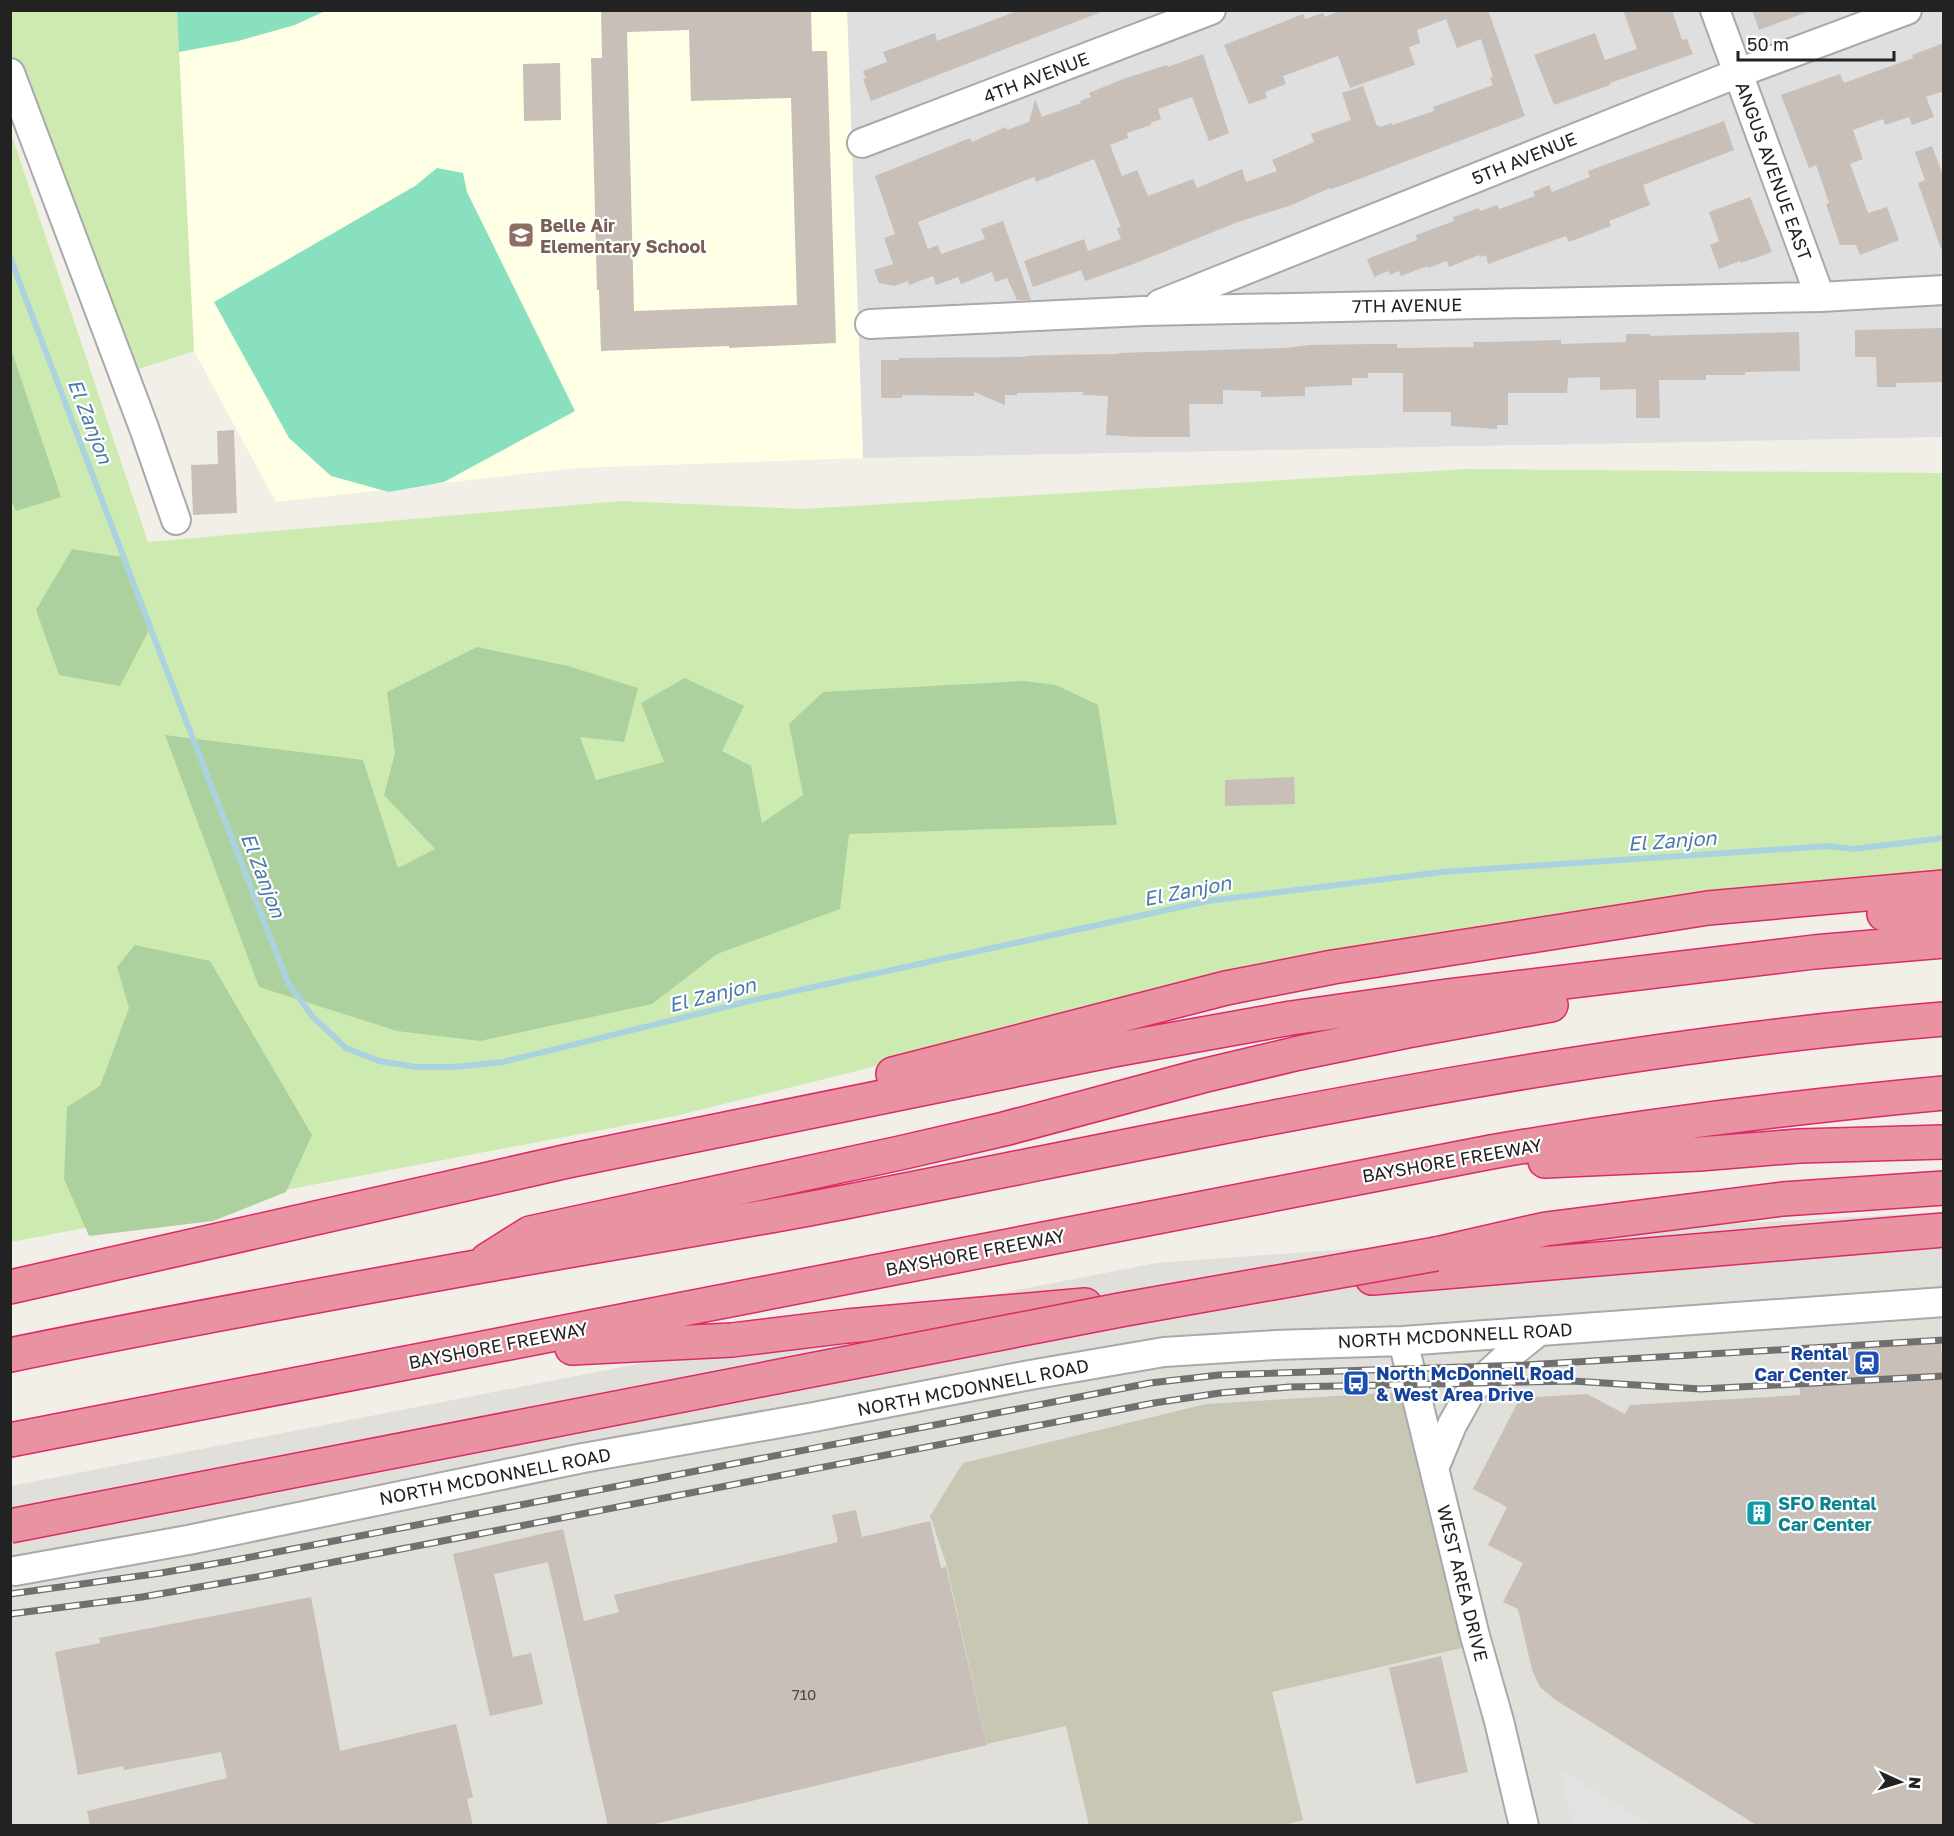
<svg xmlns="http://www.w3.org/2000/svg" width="1954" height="1836" viewBox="0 0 1954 1836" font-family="'Golos Text',sans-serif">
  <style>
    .residential { fill: #e0dfdf }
    .education { fill: #ffffe5 }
    .airport { fill: #e1dfda }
    .construction { fill: #c7c7b4 }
    .grass { fill: #cdebb0 }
    .forest { fill: #add19e }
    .pitch { fill: #88e0be }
    .parking { fill: #e2e2e2 }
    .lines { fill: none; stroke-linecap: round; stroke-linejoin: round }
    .stream { stroke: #aad3df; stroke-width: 6 }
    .building { fill: #c7bfb8; fill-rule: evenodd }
    .minor-casing { stroke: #a9a9a9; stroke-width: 32 }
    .highway-casing { stroke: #dc2a67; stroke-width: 36 }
    .minor { stroke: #fff; stroke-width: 28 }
    .highway { stroke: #e892a2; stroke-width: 33 }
    .rail-casing { stroke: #707070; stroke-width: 7 }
    .rail { stroke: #fff; stroke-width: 4.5; stroke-dasharray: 14; stroke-linecap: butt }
    .highway-bridge-casing { stroke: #dc2a67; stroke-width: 36; stroke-linecap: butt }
    .highway-bridge { stroke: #e892a2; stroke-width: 33 }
    .labels { text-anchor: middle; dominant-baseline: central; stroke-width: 4.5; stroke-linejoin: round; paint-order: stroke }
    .number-label { font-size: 15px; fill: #4b4948 }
    .street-label { font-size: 18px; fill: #222; stroke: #fff }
    .education-label { font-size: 18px; font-weight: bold; fill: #785e54; stroke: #fff; text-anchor: start }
    .transit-label { font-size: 18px; font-weight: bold; fill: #164399; stroke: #fff; text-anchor: end }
    .culture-label { font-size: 18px; font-weight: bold; fill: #0d838f; stroke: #fff; text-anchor: start }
    .water-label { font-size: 20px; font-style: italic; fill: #4a7aab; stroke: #fff }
  </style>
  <rect width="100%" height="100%" fill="#f2efe9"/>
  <!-- residential -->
  <path class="residential" d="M847,11H1943V437L863,458Z"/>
  <!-- education -->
  <path class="education" d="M285,11H847L863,458L577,468L276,502L194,351L179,52Z"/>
  <!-- airport -->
  <path class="airport" d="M1943,1212V1825L11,1826V1486L1156,1263L1569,1233Z"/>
  <!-- construction -->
  <path class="construction" d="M1402,1392L1462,1648L1272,1692L1303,1820L1280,1826L1089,1825L1066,1726L987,1744L946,1563L930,1516L963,1463L1206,1404Z"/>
  <!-- grass -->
  <path class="grass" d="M11,11H177L194,351L133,371L11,53Z
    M10,130L148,542L620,501L802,509L1467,469L1943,473V900L1659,921L1211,983L675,1116L11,1242Z"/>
  <!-- forest -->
  <path class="forest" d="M11,349L61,497L16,511L10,499Z
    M72,549L122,557L149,630L120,686L59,675L36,610Z
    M477,647L568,666L638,688L624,742L580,737L596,780L664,762L641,703L685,678L744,706L722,751L751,766L762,823L803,795L789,724L823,692L1024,681L1056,685L1098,705L1117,825L849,834L840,909L717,954L652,1004L480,1041L397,1031L259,987L165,735L363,760L398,868L435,849L384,795L395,753L387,692Z
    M135,945L210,961L312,1135L286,1192L213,1221L89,1236L64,1179L67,1107L100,1086L129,1008L117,967Z"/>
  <!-- pitch -->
  <path class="pitch" d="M177,11V10L325,11L295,25L238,41L179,52Z
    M437,168L463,173L467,192L575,411L444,482L389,492L331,476L289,438L214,302L415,186Z"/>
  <!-- parking -->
  <path class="parking" d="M1559,1768L1651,1825H1572Z"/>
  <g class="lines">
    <!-- stream -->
    <path class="stream" d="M10,257L166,669L288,983L313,1017L346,1048L379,1061L416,1067H454L503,1062L754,1000L1208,901L1442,872L1829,846L1853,849L1944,838"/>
  </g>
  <!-- building -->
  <path class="building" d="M601,10H811L812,51H827L836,343L729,348V346L601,351L599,290H597L591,58H602ZM689,30L691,101L791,98L797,305L634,311L627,32Z
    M1020,10H1100L1101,12L871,101L863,79L866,78L863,71L887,62L883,52L935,33L937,41Z
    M1342,10H1488L1525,116L1346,184L1331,189L1330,188L1289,206L1238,222L1131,265L1085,281L1081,270L1033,287L1024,261L1084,239L1088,251L1121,239L1117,228L1121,227L1094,159L1036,182L1034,177L918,222L928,249L938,245L941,254L985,239L981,229L1003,221L1031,300H1017L1007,278L995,282L992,272L961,284L958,277L936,285L933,276L909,285L908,281L894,286L879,283L874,270L893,264L884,238L895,234L875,176L970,138L972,142L1006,127L1007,130L1029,122L1035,99L1042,117L1081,103L1080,101L1091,97L1089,93L1123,79L1167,65L1168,67L1203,54L1229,133L1209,141L1192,97L1158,109L1161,119L1150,123L1151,125L1127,133L1128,138L1110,145L1122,176L1137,170L1148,196L1193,179L1197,188L1242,169L1246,182L1277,171L1272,160L1314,142L1311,134L1351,120L1342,93L1363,86L1377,126L1379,125L1380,127L1392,123V125L1434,111L1433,107L1493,85L1490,78L1493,77L1481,39L1457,48L1446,19L1417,30L1420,43L1409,47L1415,65L1350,88L1338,56L1283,76L1286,84L1265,92L1267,98L1249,104L1224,45L1303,14L1305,19L1323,13L1325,17Z
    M1623,10H1672L1682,40L1687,39L1693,54L1610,83V85L1554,105L1534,55L1595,33L1605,60L1637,49Z
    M1752,10H1806L1807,12L1759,30Z
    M1944,43V91L1926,97L1934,117L1912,125L1909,117L1885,125L1883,119L1853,130L1863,159L1850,164L1868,213L1887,207L1899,240L1860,255L1856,245H1840L1826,204L1829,203L1816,165L1809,168L1781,95L1840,74L1844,83L1913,58L1912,55Z
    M560,63L561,120L524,121L523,64Z
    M1724,121L1734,150L1643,185L1650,205L1609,221L1611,226L1569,242L1566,236L1488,264L1486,255L1480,257L1479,255L1449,267L1447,261L1428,268L1427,266L1401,276L1399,271L1390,275L1388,271L1374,277L1367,259L1417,240L1416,235L1454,221L1453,217L1479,208L1480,211L1497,205L1499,209L1535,196L1533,192L1549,185L1552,192L1590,177L1588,171Z
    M1932,146L1944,178V249H1941L1918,183L1925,180L1915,152Z
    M1750,197L1772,252L1741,263L1740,261L1719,269L1710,245L1719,241L1709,212Z
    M1943,328L1944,382L1896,383V387H1877L1876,357H1855V330Z
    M1799,332L1800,371L1745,372V375H1706V380H1659L1660,418H1636V389L1600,390V377L1568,378L1567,393H1508V425H1497V429L1451,426V412H1403V373H1368V378H1352V385L1305,387V396L1261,397V391L1223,390V404H1189L1190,437H1138L1106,435L1108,396L1083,395V392L1017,393V395H1005V405L974,392V396L902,395V398H881V360H899V358L1025,357V356L1054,355L1119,354V353L1284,348L1309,345L1377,344H1397V348L1474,347L1473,342H1488L1561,340V344L1626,342V334H1650V336Z
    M234,430L237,513L193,515L191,465L218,464L217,431Z
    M1294,777L1295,804L1225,806V780Z
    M1941,1343L1944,1393V1826H1758L1554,1699L1540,1687L1532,1670L1518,1609L1503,1602L1523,1563L1488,1545L1507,1507L1473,1489L1520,1398L1587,1394L1625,1414L1630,1405L1800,1395L1798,1351Z
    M856,1510L862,1537L930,1521L941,1568L946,1567L987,1745L646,1826H608L548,1562L494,1574L513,1657L531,1653L543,1704L490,1716L453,1554L563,1529L584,1621L619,1612L614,1595L838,1542L832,1515Z
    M311,1597L340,1751L456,1724L473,1797L467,1799L473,1826H90L87,1811L227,1778L221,1752L124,1770L123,1766L78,1775L55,1652L100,1643L99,1638Z
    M1441,1656L1468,1772L1416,1784L1389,1668Z"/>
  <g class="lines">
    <defs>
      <path id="minor" d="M1715,10L1820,297
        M10,73L144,428L176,520
        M862,143L1211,10
        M1160,304L1738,73L1907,10
        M870,324L1144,311L1820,297L1944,290
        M1403,1341L1475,1636L1499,1721L1524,1826
        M1435,1466L1452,1425L1472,1389L1509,1355L1539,1331
        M15,1571L188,1540L583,1458L814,1417L1030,1375L1164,1352L1275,1345L1403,1341L1944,1302"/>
      <path id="highway" d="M1884,914L1944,910
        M893,1074L1226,988L1333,967L1708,908L1944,887
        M1545,1161L1699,1154L1799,1146L1944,1142
        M1436,1254L1546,1229L1783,1199L1944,1188
        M487,1260L530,1233L900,1153L1004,1129L1202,1076L1299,1053L1407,1031L1551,1005
        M1372,1278L1944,1230
        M10,1287L568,1161L1108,1051L1291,1018L1447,996L1814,952L1944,941
        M572,1348L732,1340L847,1326L1085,1305
        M10,1355C165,1323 320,1295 476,1267C599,1245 722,1226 845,1202C1209,1131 1573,1049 1944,1019
        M10,1440L1491,1152C1641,1126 1792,1107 1944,1093"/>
    </defs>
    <!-- minor casing -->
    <use href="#minor" class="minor-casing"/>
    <!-- highway casing -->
    <use href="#highway" class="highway-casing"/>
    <!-- minor -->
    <use href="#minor" class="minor"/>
    <!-- highway -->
    <use href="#highway" class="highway"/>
    <defs>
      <path id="rail" d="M10,1594L161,1573L230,1561L1069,1399L1150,1383L1219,1375L1525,1365L1944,1340
        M10,1614L142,1597L257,1577L1154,1403L1220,1393L1289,1387L1572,1381L1701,1389L1944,1376"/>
    </defs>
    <!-- rail casing -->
    <use href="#rail" class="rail-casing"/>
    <!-- rail -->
    <use href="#rail" class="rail"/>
    <defs>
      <path id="highway-bridge" d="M10,1526L1120,1310L1436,1254"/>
    </defs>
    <!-- highway-bridge casing -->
    <use href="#highway-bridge" class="highway-bridge-casing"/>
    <!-- highway-bridge -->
    <use href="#highway-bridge" class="highway-bridge"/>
  </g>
  <!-- icons -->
  <defs>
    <symbol id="school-square" viewBox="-11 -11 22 22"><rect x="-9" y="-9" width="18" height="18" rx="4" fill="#8d6e63" stroke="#fff"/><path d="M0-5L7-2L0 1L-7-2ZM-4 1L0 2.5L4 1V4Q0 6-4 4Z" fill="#fff"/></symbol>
    <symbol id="station-square" viewBox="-11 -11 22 22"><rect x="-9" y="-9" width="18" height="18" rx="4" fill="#1a4fb4" stroke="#fff"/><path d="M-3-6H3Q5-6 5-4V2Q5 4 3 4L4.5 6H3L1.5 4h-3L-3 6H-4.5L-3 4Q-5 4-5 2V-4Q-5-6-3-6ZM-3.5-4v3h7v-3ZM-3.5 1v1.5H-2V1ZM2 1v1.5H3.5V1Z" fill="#fff"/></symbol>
    <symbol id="bus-square" viewBox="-11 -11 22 22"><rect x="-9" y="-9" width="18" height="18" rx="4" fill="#1a4fb4" stroke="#fff"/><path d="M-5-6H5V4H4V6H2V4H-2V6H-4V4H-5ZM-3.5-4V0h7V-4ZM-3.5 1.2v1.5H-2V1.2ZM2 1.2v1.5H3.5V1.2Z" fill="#fff"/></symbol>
    <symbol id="building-square" viewBox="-11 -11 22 22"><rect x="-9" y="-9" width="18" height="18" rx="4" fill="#0f9aa8" stroke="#fff"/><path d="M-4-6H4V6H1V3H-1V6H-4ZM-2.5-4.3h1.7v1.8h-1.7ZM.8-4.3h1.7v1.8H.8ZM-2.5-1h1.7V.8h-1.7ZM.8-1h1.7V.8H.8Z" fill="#fff"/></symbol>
  </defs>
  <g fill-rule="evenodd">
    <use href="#school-square" x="506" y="220" width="30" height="30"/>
    <use href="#station-square" x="1852" y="1348" width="30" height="30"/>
    <use href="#bus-square" x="1341" y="1368" width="30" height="30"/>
    <use href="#building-square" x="1744" y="1498" width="30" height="30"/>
  </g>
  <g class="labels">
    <!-- number labels -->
    <g class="number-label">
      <text x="804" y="1694">710</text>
    </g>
    <!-- street labels -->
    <g class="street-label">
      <text transform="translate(1036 77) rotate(-21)">4TH AVENUE</text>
      <text transform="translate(1524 158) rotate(-22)">5TH AVENUE</text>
      <text transform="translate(1774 171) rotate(70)">ANGUS AVENUE EAST</text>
      <text transform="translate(1407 305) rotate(-1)">7TH AVENUE</text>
      <text transform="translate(1452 1160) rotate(-10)">BAYSHORE FREEWAY</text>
      <text transform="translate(975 1252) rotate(-11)">BAYSHORE FREEWAY</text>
      <text transform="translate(1455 1335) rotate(-3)">NORTH MCDONNELL ROAD</text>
      <text transform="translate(498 1345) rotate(-11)">BAYSHORE FREEWAY</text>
      <text transform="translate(973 1387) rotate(-11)">NORTH MCDONNELL ROAD</text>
      <text transform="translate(495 1476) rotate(-11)">NORTH MCDONNELL ROAD</text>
      <text transform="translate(1463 1583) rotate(76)">WEST AREA DRIVE</text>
    </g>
    <!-- education labels -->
    <g class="education-label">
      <text x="540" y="225">Belle Air<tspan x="540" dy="21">Elementary School</tspan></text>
    </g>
    <!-- transit labels -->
    <g class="transit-label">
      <text x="1848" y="1353">Rental<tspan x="1848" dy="21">Car Center</tspan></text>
      <text x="1376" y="1373" text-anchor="start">North McDonnell Road<tspan x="1376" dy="21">&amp; West Area Drive</tspan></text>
    </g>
    <!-- culture labels -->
    <g class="culture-label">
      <text x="1778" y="1503">SFO Rental<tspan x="1778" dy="21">Car Center</tspan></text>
    </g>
    <!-- water labels -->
    <g class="water-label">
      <text transform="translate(91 421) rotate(69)">El Zanjon</text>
      <text transform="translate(1672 840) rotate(-4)">El Zanjon</text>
      <text transform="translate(264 875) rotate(69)">El Zanjon</text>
      <text transform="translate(1187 890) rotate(-11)">El Zanjon</text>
      <text transform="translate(712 994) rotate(-14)">El Zanjon</text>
    </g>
  </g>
  <!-- border -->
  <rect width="1954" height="1836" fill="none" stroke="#222222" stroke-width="24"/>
  <!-- north arrow -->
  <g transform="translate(1900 1782) rotate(94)" stroke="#ffffff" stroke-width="4.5" paint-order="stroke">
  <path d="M0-4.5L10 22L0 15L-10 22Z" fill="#222222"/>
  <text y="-9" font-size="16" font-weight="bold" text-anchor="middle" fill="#222222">N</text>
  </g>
  <!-- scale -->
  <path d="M1738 51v9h156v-9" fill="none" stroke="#222222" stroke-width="3"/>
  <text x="1747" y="51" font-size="18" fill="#222222" stroke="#ffffff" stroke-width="4.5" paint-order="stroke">50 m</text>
</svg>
